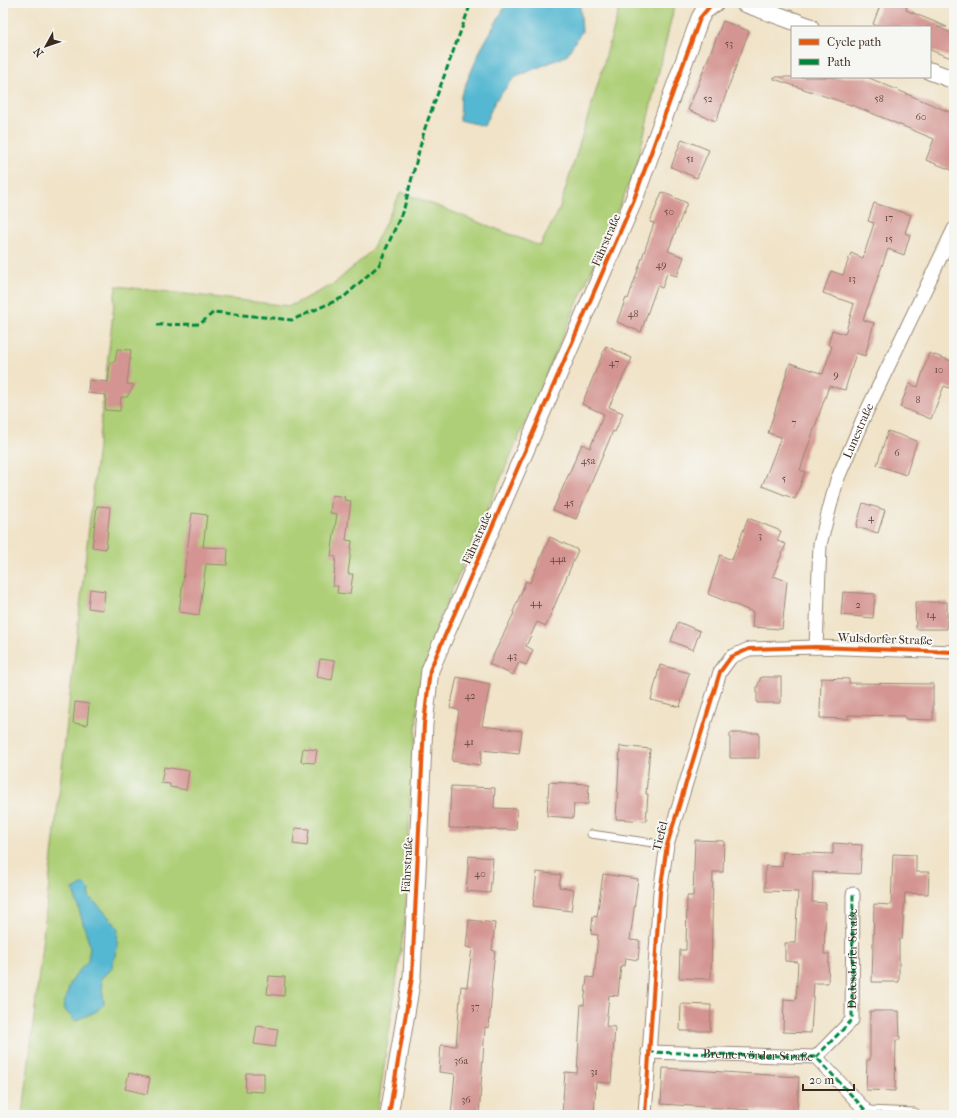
<svg xmlns="http://www.w3.org/2000/svg" width="957" height="1118" viewBox="0 0 957 1118" font-family="'IM FELL French Canon',serif">
  <style>
    .green { fill: #aecf77; stroke: #747c4a }
    .water { fill: #54b8d2; stroke: #487178 }
    .building { fill: #d49592 }
    .lines { fill: none; stroke-linecap: round; stroke-linejoin: round }
    .service-casing { stroke: #968673; stroke-width: 9 }
    .minor-casing { stroke: #968673; stroke-width: 15 }
    .tertiary-casing { stroke: #968673; stroke-width: 19 }
    .service { stroke: #fff; stroke-width: 7 }
    .minor { stroke: #fff; stroke-width: 13 }
    .tertiary { stroke: #fff; stroke-width: 17 }
    .quiet { stroke: #00873e; stroke-width: 3; stroke-dasharray: 6 3; stroke-linecap: butt }
    .cycleway-casing { stroke: #f6f6f2; stroke-width: 6 }
    .cycleway { stroke: #e8590c; stroke-width: 4 }
    .labels { text-anchor: middle; dominant-baseline: central; stroke-width: 4; stroke-linejoin: round; paint-order: stroke }
    .number-label { font-size: 10px; fill: #61453b }
    .street-label { font-size: 12px; fill: #3b2a1e; stroke: #f6f6f2 }
  </style>
  <rect width="100%" height="100%" fill="#f6f6f2"/>
  <filter id="ink" filterUnits="userSpaceOnUse"><feTurbulence type="fractalNoise" baseFrequency=".025" numOctaves="2"/><feDisplacementMap in="SourceGraphic" scale="8" xChannelSelector="R" yChannelSelector="G"/><feConvolveMatrix kernelMatrix="1 2 1 2 8 2 1 2 1" color-interpolation-filters="sRGB"/></filter>
  <filter id="wash" filterUnits="userSpaceOnUse"><feTurbulence type="fractalNoise" baseFrequency=".012" numOctaves="4" result="noise"/><feDisplacementMap in="SourceGraphic" scale="16" xChannelSelector="R" yChannelSelector="G"/><feGaussianBlur stdDeviation="0.9" result="paint"/><feColorMatrix in="noise" values="0 0 0 0 0 0 0 0 0 0 0 0 0 0 0 0 0 1.4 0 .05"/><feComposite in="paint" operator="in"/></filter>
  <g filter="url(#wash)">
    <rect width="100%" height="100%" fill="#f0e3c8"/>
    <!-- green -->
    <path class="green" d="M621,3H675L636,168L440,618L419,688L409,827L405,923L377,1115H23L116,286L290,306L334,284L371,251L401,192L540,246L559,210L595,94Z"/>
    <!-- water -->
    <path class="water" d="M507,3H580L582,31L566,56L515,77L495,101L484,126L460,120L461,95L481,49Z
      M84,884L90,890L89,897L101,908L118,928L117,948L111,970L101,978L104,1003L97,1011L75,1021L63,1008L70,984L77,973L88,961L90,946L73,890Z"/>
    <g id="blocks">
      <!-- building -->
      <path class="building" d="M881,3H899L907,7L906,10L947,27H937L954,34V59L930,50V27H880L873,24Z
        M723,21L749,31L716,121L688,110Z
        M774,77H867L954,114V171L926,160L934,139L857,107L774,79Z
        M682,139L709,150L697,178L671,167Z
        M662,192L687,203L668,251L684,257L677,276L667,273L662,288L657,286L641,332L617,322L626,298L628,299L654,223L650,222Z
        M874,203L911,215L905,233L910,235L904,255L888,249L863,320L874,323L865,356L856,353L845,390L829,386L800,470L805,472L795,499L762,486L781,437L768,433L790,363L823,374L832,346L828,345L832,330L845,334L854,304L823,293L831,271L843,275L851,253L863,258L874,223L868,221Z
        M606,346L632,358L609,407L623,413L615,432L613,431L576,519L553,510L582,444L590,448L604,414L582,404Z
        M117,349L131,350L127,384L134,385L127,397H121L120,411L105,410L106,395L88,393L89,380L108,382L110,362H115Z
        M929,353L954,362V390L944,386L931,419L900,407L909,384L918,387Z
        M888,431L917,441L906,475L877,465Z
        M332,495L345,497L344,500L351,501L346,540L352,541L348,574H353L350,594L337,593L338,586H333L336,557L331,556L337,514L330,513Z
        M863,503L885,510L878,533L856,527Z
        M97,506L110,507L106,549L92,547Z
        M192,513L207,515L203,547L228,548L227,565L206,564L199,615L179,612Z
        M748,518L781,531L777,541L786,544L773,576L787,581L782,629L752,627L753,612L708,594L720,555L732,560Z
        M550,537L578,550L546,626L537,622L526,646L533,650L526,665L519,662L513,675L489,664L514,613L513,612L526,581L530,583Z
        M90,589L105,591L103,610L88,608Z
        M843,592L875,594L873,618L841,615Z
        M915,602H947V629H916Z
        M678,622L700,631L693,650L671,641Z
        M320,659L335,661L332,680L317,677Z
        M660,665L689,673L680,707L651,700Z
        M457,677L490,684L482,726L522,731L519,754L482,750L480,765L452,761L459,710L450,708Z
        M761,677H781V703H757V687Z
        M821,678L849,679V683L933,684V720L905,719V716L848,715V719L820,718Z
        M75,702L89,704L87,725L73,723Z
        M730,733H759V758H730Z
        M620,746L650,749L646,794H648L646,821L616,819Z
        M303,748L317,750L315,763L301,762Z
        M164,767L189,771L186,790L170,787V784L161,783Z
        M549,782L589,784L588,804H574L573,818L547,816Z
        M451,786L495,788L494,808L517,809L516,830L449,828Z
        M295,828L309,829L307,846L293,844Z
        M695,840L724,841L723,872H713L711,979L679,978L680,950H686L687,896H693Z
        M833,843L862,845L860,874L813,872L812,902L826,903L824,954H829L828,983H814L811,1033L783,1032L784,999L796,1000L798,962L785,961V943H795L798,892L765,891V866L782,867L783,852L833,854Z
        M893,854L916,855V872H929L928,894L905,893L902,939H899V982H872L874,904L891,905Z
        M469,856L493,858L490,893L466,891Z
        M537,872L561,875L559,887L574,889L571,911L533,906Z
        M603,874L638,879L630,940L640,941L638,960L626,958L625,966L621,965L618,996L609,995L606,1026L615,1027L611,1083L596,1082L594,1115H562L565,1072L577,1073L581,1004L584,1005L587,977L594,978L598,935L591,934L593,916L597,917Z
        M469,920L495,923L492,950L495,951L491,989H492L489,1028L485,1027L479,1115H451L455,1074L439,1072L441,1045L456,1046L461,986L467,987L472,948L466,947Z
        M269,976L285,977L284,996L267,994Z
        M681,1004L711,1005L710,1031H680Z
        M870,1011H899L900,1040H896L895,1091L866,1090L867,1060H870Z
        M257,1026L278,1029L275,1047L254,1044Z
        M663,1068L799,1077L797,1113L661,1104Z
        M129,1073L150,1078L147,1094L125,1089Z
        M246,1073H264V1092L245,1091Z"/>
    </g>
  </g>
  <g filter="url(#ink)">
    <use href="#blocks" fill-opacity="0" stroke="#968673" stroke-width="1"/>
    <g class="lines">
      <defs>
        <path id="service" d="M591,834L667,845"/>
        <g id="minor">
          <path id="s1" d="M816,647L820,544L837,480L863,419L954,229"/>
          <path id="s2" d="M648,1052L816,1057L868,1113L914,1115"/>
          <path id="s3" d="M816,1057L852,1020L853,894"/>
          <path d="M645,1115L660,892L667,845L720,672L731,657L749,649L816,647L954,652"/>
        </g>
        <path id="tertiary" d="M744,3L810,27
          M930,71L954,80
          M389,1115L412,977L424,724L430,670L633,202L700,18L704,11L715,3"/>
      </defs>
      <!-- service casing -->
      <use href="#service" class="service-casing"/>
      <!-- minor casing -->
      <use href="#minor" class="minor-casing"/>
      <!-- tertiary casing -->
      <use href="#tertiary" class="tertiary-casing"/>
      <!-- service -->
      <use href="#service" class="service"/>
      <!-- minor -->
      <use href="#minor" class="minor"/>
      <!-- tertiary -->
      <use href="#tertiary" class="tertiary"/>
      <!-- quiet -->
      <path class="quiet" d="M157,325L200,324L214,312L292,320L344,297L379,265L404,208L425,128L471,3
        M648,1052L816,1057L868,1113L914,1115
        M816,1057L852,1020L853,894"/>
      <defs>
        <path id="cycleway" d="M389,1115L412,977L424,724L430,670L633,202L700,18L710,6L709,3
          M645,1115L660,892L667,845L720,672L731,657L749,649L816,647L954,652"/>
      </defs>
      <!-- cycleway casing -->
      <use href="#cycleway" class="cycleway-casing"/>
      <!-- cycleway -->
      <use href="#cycleway" class="cycleway"/>
    </g>
  </g>
  <g class="labels">
    <!-- number labels -->
    <g class="number-label">
      <text x="729" y="44">53</text>
      <text x="708" y="99">52</text>
      <text x="879" y="99">58</text>
      <text x="921" y="117">60</text>
      <text x="690" y="159">51</text>
      <text x="669" y="212">50</text>
      <text x="889" y="218">17</text>
      <text x="889" y="239">15</text>
      <text x="661" y="265">49</text>
      <text x="852" y="279">13</text>
      <text x="633" y="314">48</text>
      <text x="614" y="363">47</text>
      <text x="939" y="370">10</text>
      <text x="836" y="375">9</text>
      <text x="918" y="400">8</text>
      <text x="794" y="423">7</text>
      <text x="897" y="453">6</text>
      <text x="588" y="461">45a</text>
      <text x="784" y="479">5</text>
      <text x="569" y="503">45</text>
      <text x="871" y="518">4</text>
      <text x="760" y="536">3</text>
      <text x="558" y="559">44a</text>
      <text x="536" y="603">44</text>
      <text x="858" y="605">2</text>
      <text x="931" y="615">14</text>
      <text x="512" y="656">43</text>
      <text x="470" y="696">42</text>
      <text x="469" y="742">41</text>
      <text x="480" y="874">40</text>
      <text x="475" y="1007">37</text>
      <text x="461" y="1061">36a</text>
      <text x="594" y="1072">31</text>
      <text x="466" y="1100">36</text>
    </g>
    <!-- street labels -->
    <g class="street-label">
      <text transform="translate(606 240) rotate(-67)">Fährstraße</text>
      <text stroke="none"><textPath href="#s1" startOffset="223">Lunestraße</textPath></text>
      <text transform="translate(477 538) rotate(-66)">Fährstraße</text>
      <text transform="translate(885 639) rotate(2)">Wulsdorfer Straße</text>
      <text transform="translate(660 836) rotate(-76)">Tiefel</text>
      <text transform="translate(407 865) rotate(-87)">Fährstraße</text>
      <text stroke="none"><textPath href="#s3" startOffset="113">Dedesdorfer Straße</textPath></text>
      <text stroke="none"><textPath href="#s2" startOffset="110">Bremervörder Straße</textPath></text>
    </g>
  </g>
  <!-- margin -->
  <rect width="957" height="1118" fill="none" stroke="#f6f6f2" stroke-width="16"/>
  <!-- legend -->
  <rect x="791" y="26" width="140" height="52" fill="#f6f6f2" stroke="#aba49d"/>
  <rect x="799" y="39" width="20" height="6" fill="#e8590c" stroke="#aba49d"/>
  <text x="827" y="46" font-size="12" fill="#3b2a1e">Cycle path</text>
  <rect x="799" y="59" width="20" height="6" fill="#00873e" stroke="#aba49d"/>
  <text x="827" y="66" font-size="12" fill="#3b2a1e">Path</text>
  <!-- north arrow -->
  <g transform="translate(46 46) rotate(230)" stroke="#f6f6f2" stroke-width="3" paint-order="stroke">
  <path d="M0-3L7 15L0 10L-7 15Z" fill="#3b2a1e"/>
  <text y="-6" font-size="11" font-weight="bold" text-anchor="middle" fill="#3b2a1e">N</text>
  </g>
  <!-- scale -->
  <path d="M803 1084v6h51v-6" fill="none" stroke="#3b2a1e" stroke-width="2"/>
  <text x="809" y="1084" font-size="12" fill="#3b2a1e" stroke="#f6f6f2" stroke-width="3" paint-order="stroke">20 m</text>
</svg>
